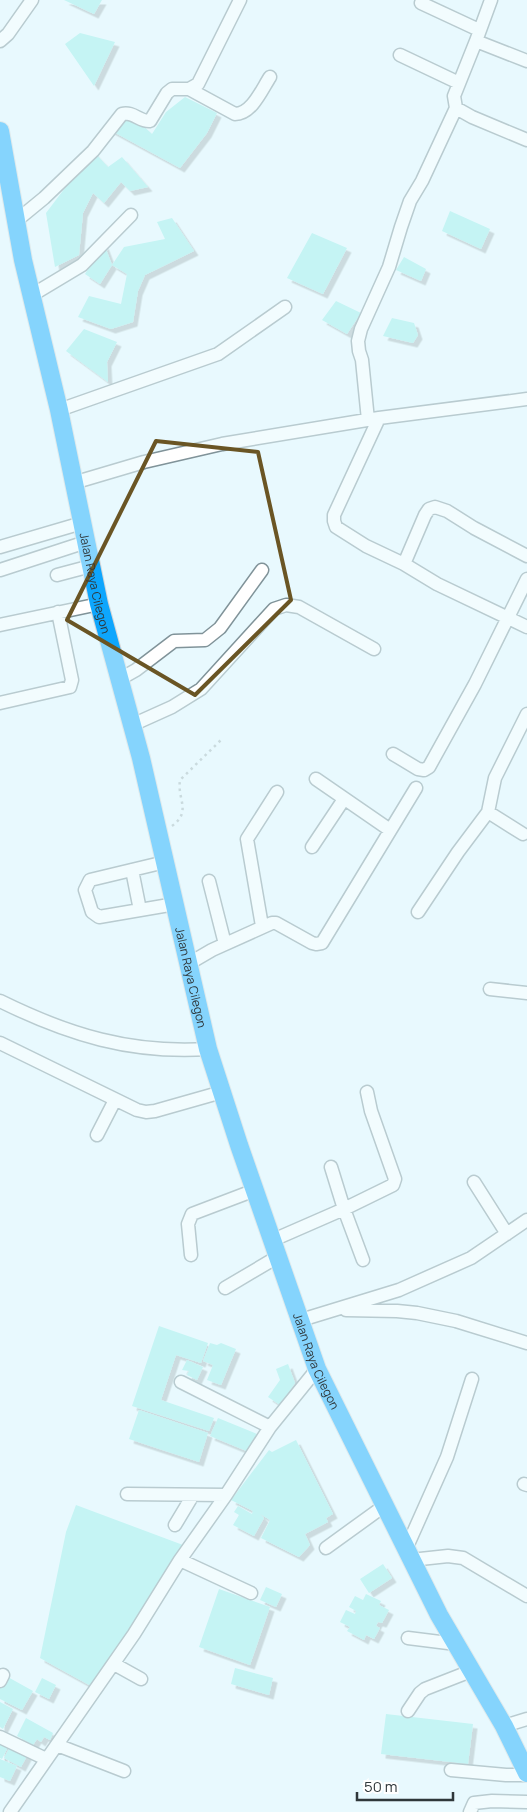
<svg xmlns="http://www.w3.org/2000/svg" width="527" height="1812" viewBox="0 0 527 1812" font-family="Manrope,sans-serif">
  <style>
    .building { fill: #9beee9; filter: url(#shadow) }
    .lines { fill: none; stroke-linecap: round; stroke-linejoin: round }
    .minor-casing { stroke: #809399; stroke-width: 15 }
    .highway-casing { stroke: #d5d7d8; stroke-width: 20 }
    .path { stroke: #a6b4b8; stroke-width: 2.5; stroke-dasharray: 2.5 4; stroke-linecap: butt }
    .minor { stroke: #fff; stroke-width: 12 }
    .highway { stroke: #0ea6fd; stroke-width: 18 }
    .marked { fill: none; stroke: #6a5524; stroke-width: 4; stroke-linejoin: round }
    .labels { text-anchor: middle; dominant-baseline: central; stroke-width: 4; stroke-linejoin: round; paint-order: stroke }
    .street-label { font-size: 12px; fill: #2f373a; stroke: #fff }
  </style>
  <defs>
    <filter id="shadow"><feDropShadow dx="4.5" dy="4.5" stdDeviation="0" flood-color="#0004"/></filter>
  </defs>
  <rect width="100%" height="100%" fill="#e8f9fe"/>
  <!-- building -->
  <path class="building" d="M64,0H102L94,14Z
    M80,33L115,42L94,86L65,44Z
    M185,97L217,113L207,133L180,168L110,130L130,114L152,134L166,112Z
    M93,151L108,167L122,157L148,187L130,191L121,182L104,203L93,193L83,213L79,255L55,267L46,213Z
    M450,211L490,229L481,249L442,231Z
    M172,218L194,251L145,275L138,291L133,322L111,329L78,317L89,296L121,304L127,274L112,265L124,247L165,239L157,222Z
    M312,233L347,248L323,294L287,278Z
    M104,244L112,265L100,284L85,274Z
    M404,257L426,269L421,281L396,270Z
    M336,301L361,313L347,334L322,320Z
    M392,318L414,323L418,335L413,343L383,336Z
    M84,329L117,342L107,362L108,382L66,351Z
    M159,1326L208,1343L201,1363L176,1355L161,1400L214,1418L209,1431L132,1406Z
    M210,1343L217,1345L221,1343L236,1349L221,1385L207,1380L213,1365L203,1361Z
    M187,1360L203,1367L197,1380L187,1375L189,1371L182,1370Z
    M288,1364L295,1383L280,1405L268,1397L280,1380L276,1369Z
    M139,1410L208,1433L199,1462L129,1439Z
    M218,1418L257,1434L249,1452L210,1436Z
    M296,1440L333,1514L326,1518L328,1522L305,1534L310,1545L299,1557L261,1538L270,1520L260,1514L264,1518L254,1536L233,1525L239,1515L234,1512L238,1506L252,1514L253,1511L231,1500L269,1450L272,1452Z
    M76,1505L183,1545L140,1616L91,1686L40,1658L66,1532Z
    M383,1564L392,1578L369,1593L360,1579Z
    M266,1587L282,1594L276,1607L260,1600Z
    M219,1589L270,1607L250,1665L199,1647Z
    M366,1594L381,1601L379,1605L389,1610L382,1623L378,1622L376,1626L380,1628L374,1639L366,1635L364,1640L347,1631L350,1627L340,1622L346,1610L355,1614L356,1611L349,1607L355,1596L363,1600Z
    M235,1668L273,1678L269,1695L231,1684Z
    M6,1676L33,1691L22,1710L0,1699V1687Z
    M42,1678L56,1685L49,1699L35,1692Z
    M0,1702L13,1709L3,1729L0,1727Z
    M386,1714L473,1724L468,1764L381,1754Z
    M26,1718L53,1733L50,1740L44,1737L41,1742L37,1739L33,1745L17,1736Z
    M0,1741L9,1745L2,1759L0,1758Z
    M11,1745L28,1754L21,1767L4,1758Z
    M0,1759L17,1766L10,1781L0,1777Z"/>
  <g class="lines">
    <defs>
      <path id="minor" d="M491,0L476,41L527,61
        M421,3L479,30
        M0,41L8,34L32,0
        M476,41L454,96L456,108L472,117L527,140
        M400,55L459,83
        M189,89L235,114C252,114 262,89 270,77
        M16,221L44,198L93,151L122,114C133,111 140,122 150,121L167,93L172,89H189L198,84L240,0
        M32,295L82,265L131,215
        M59,410L218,354L285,307
        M379,418L334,515V521L336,527L366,546L404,564L437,584L527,627
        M368,420L362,360L359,351L358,341L361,329L389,267L401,227L410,201L422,181L456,108
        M73,483L144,462L222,444L379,418L527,399
        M0,547L82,523
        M404,564L425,515L429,509L435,507L447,511L474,528L527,556
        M0,570L86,542
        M57,575L91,566
        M0,625L99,604
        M120,679L136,670L174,641L205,640L220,628L262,570
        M0,703L70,687L72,680L58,612
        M132,725L172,707L201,689L274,609L286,605L299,607L374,649
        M393,754L418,769L424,770L429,767L475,684L527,579
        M316,779L390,830
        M488,812L523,834
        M312,847L344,799
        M165,862L90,880L85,890L92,912L99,917L175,904
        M132,870L140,910
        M209,881L225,944
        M418,912L458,852L488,812L495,778L527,714
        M262,926L247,839L277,792
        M188,964L212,950L272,923H276L312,943L316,944L322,943L416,788
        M490,989L527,993
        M0,1001C69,1035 131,1054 208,1049
        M0,1043L137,1110L146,1112L155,1111L222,1092
        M97,1135L115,1100
        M331,1167L344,1209L363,1260
        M474,1182L507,1234
        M273,1240L344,1209L393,1185L395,1179L371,1111L367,1092
        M191,1255L188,1224L192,1214L255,1190
        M225,1288L279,1256
        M346,1310L397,1311L417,1313L456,1321L527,1343
        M301,1320L399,1290L471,1258L527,1220
        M181,1382L270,1427
        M524,1484L527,1485
        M127,1494L226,1495
        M175,1525L193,1495
        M326,1548L384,1506
        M406,1549L447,1457L472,1379
        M180,1560L251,1593
        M411,1560L448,1556L463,1558L527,1596
        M408,1638L456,1644
        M114,1664L141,1679
        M0,1681L3,1675
        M408,1711L420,1693L425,1689L471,1671
        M504,1726L527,1719
        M0,1737L46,1759
        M57,1745L124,1771
        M451,1770L506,1775H527
        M10,1812L134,1634L180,1560L226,1495L270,1427L317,1369
        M470,1812L474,1803L492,1801L527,1802"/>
      <g id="highway">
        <path id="s1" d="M0,131L23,260L59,410L99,604L141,758L208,1049L239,1145L317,1369L439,1615L504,1726L527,1773"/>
      </g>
    </defs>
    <!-- minor casing -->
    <use href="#minor" class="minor-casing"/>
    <!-- highway casing -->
    <use href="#highway" class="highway-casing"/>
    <!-- path -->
    <path class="path" d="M172,826C192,811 177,800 180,780L222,739"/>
    <!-- minor -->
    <use href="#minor" class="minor"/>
    <!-- highway -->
    <use href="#highway" class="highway"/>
  </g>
  <!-- marked area -->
  <path d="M0 0H527V1812H0ZM156,441L258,452L291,600L195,695L67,620Z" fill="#e8f9fe" fill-opacity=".55" fill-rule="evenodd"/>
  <path class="marked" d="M156,441L258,452L291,600L195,695L67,620Z"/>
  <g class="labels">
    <!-- street labels -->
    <g class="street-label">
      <text stroke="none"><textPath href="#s1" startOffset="462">Jalan Raya Cilegon</textPath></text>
      <text stroke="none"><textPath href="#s1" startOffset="868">Jalan Raya Cilegon</textPath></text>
      <text stroke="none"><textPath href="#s1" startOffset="1272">Jalan Raya Cilegon</textPath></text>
    </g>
  </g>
  <!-- scale -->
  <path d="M357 1792v8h96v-8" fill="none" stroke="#2f373a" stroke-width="2.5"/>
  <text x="364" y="1792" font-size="15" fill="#2f373a" stroke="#ffffff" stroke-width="4" paint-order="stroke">50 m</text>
</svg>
